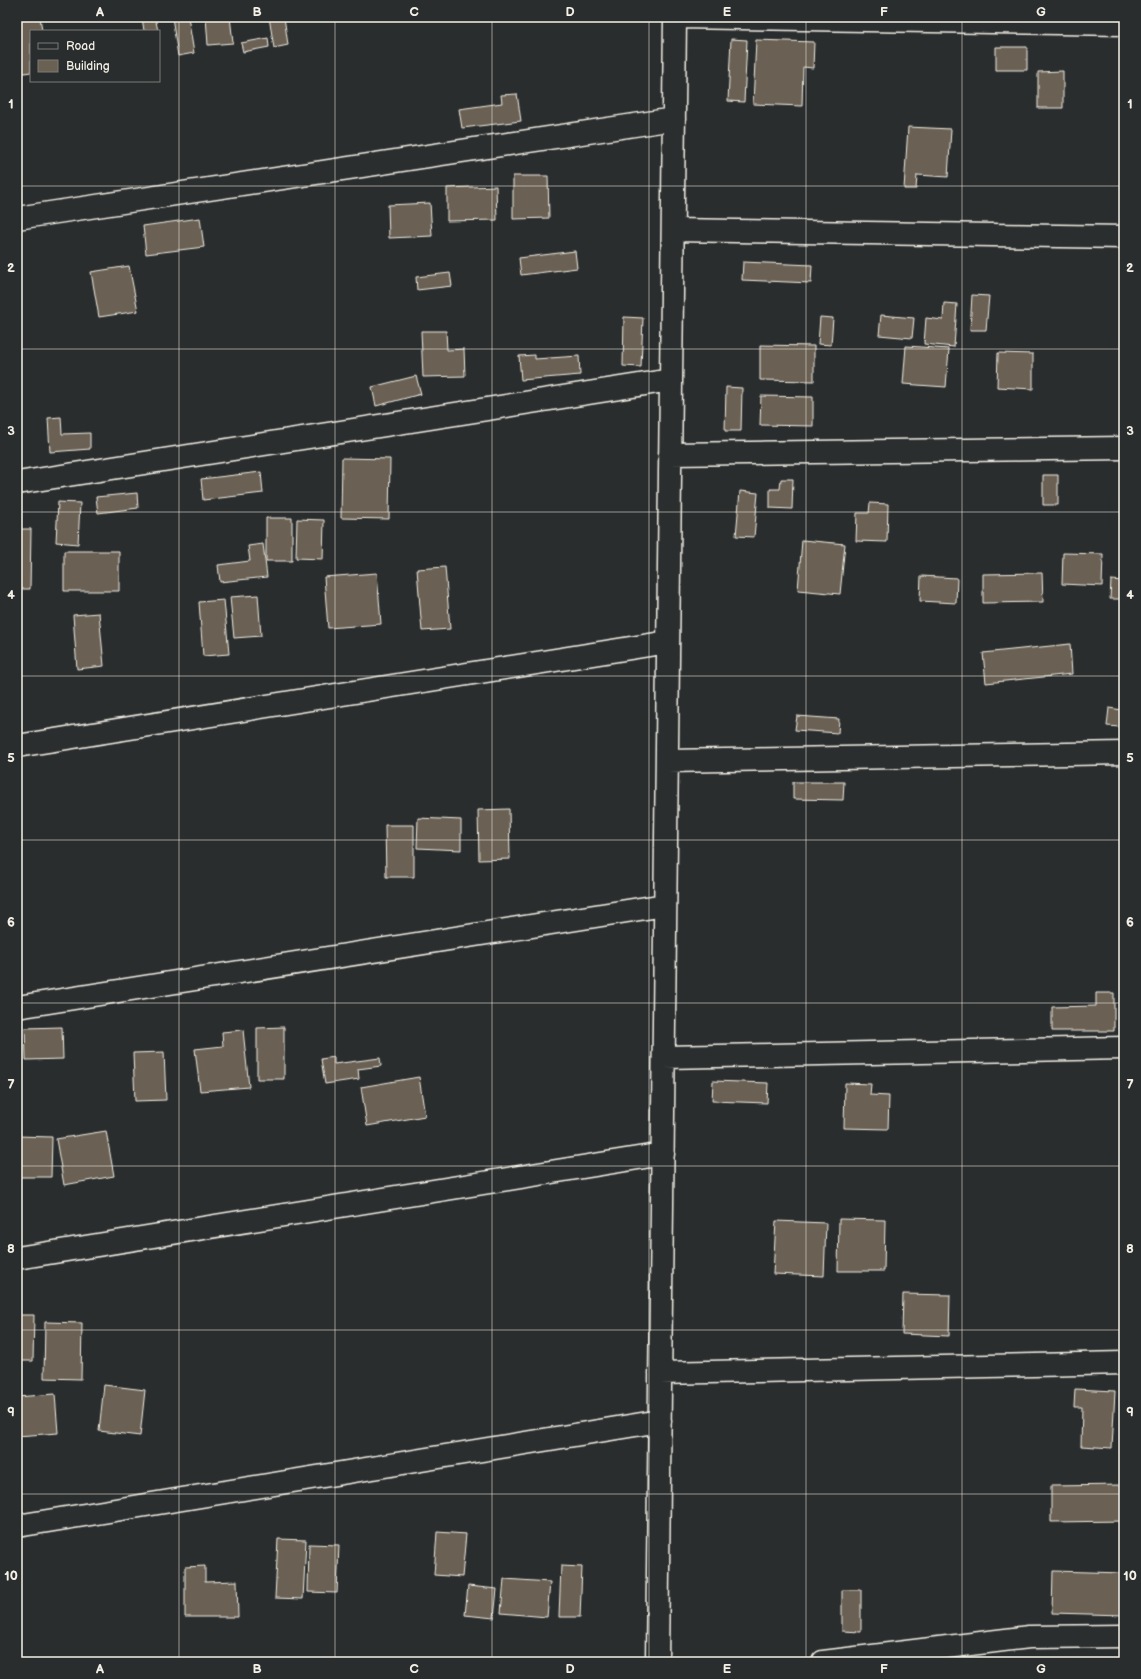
<svg xmlns="http://www.w3.org/2000/svg" width="1141" height="1679" viewBox="0 0 1141 1679" font-family="'Balsamiq Sans',sans-serif">
  <style>
    .building { fill: #6a6152; stroke: #f4f1e8 }
    .lines { fill: none; stroke-linecap: round; stroke-linejoin: round }
    .minor-casing { stroke: #f4f1e8; stroke-width: 25 }
    .minor { stroke: #2a2d2e; stroke-width: 22 }
    .grid { fill: none; stroke: #f4f1e8; stroke-width: 1; stroke-opacity: 0.55 }
    .neatline { fill: none; stroke: #f4f1e8; stroke-width: 1.5 }
    .grid-label { font-size: 13px; text-anchor: middle; font-weight: bold; fill: #f4f1e8 }
  </style>
  <rect width="100%" height="100%" fill="#2a2d2e"/>
  <filter id="ink" filterUnits="userSpaceOnUse"><feTurbulence type="fractalNoise" baseFrequency=".025" numOctaves="2"/><feDisplacementMap in="SourceGraphic" scale="8" xChannelSelector="R" yChannelSelector="G"/><feConvolveMatrix kernelMatrix="1 2 1 2 8 2 1 2 1" color-interpolation-filters="sRGB"/></filter>
  <g filter="url(#ink)">
    <!-- building -->
    <path class="building" d="M17,17H40L42,31H31V72L17,74Z
      M142,17H155L158,31H144Z
      M172,17H188L194,53L178,56Z
      M206,17H230L233,43L208,45Z
      M269,17H284L288,45L274,48Z
      M268,38L269,47L243,52L241,43Z
      M731,39L747,40L744,102L728,101Z
      M756,40L814,42L813,68L803,67L802,106L753,104Z
      M996,47H1027V70H996Z
      M1063,71V108H1038V72Z
      M517,94L521,121L462,128L459,109L502,103L501,95Z
      M908,127L951,129L948,177L917,175L916,189H904Z
      M513,176H548L549,218L513,219Z
      M496,186L497,220L447,221V188Z
      M430,203L432,236L389,238L388,205Z
      M200,218L204,247L146,254L143,226Z
      M575,251L577,268L521,275L519,258Z
      M743,262L812,265L811,283L742,280Z
      M129,266L138,311L99,317L91,272Z
      M450,273L452,286L417,290L416,277Z
      M17,295L21,320L17,321Z
      M972,295L989,296L986,330H970Z
      M944,303L957,304L954,347L924,344L926,318L943,320Z
      M881,315L914,318L912,338L879,335Z
      M624,317L643,318L641,367L623,366Z
      M820,317L833,318L831,345L818,344Z
      M421,331H446L447,350L464,349L465,376L423,377Z
      M760,345L814,346V381L760,380Z
      M906,346L949,349L946,387L903,384Z
      M998,353L1033,354V389L997,387Z
      M535,355V359L579,356L580,375L521,380L519,356Z
      M416,376L421,394L376,406L372,387Z
      M726,387L742,388L741,431H725Z
      M761,396L813,397V426L760,425Z
      M61,417L62,434L90,433V449L50,452L48,418Z
      M342,458L390,459L389,519L341,518Z
      M261,472L263,493L203,500L201,479Z
      M1043,475H1058V505H1043Z
      M781,479H793L792,509L770,508V489H780Z
      M740,491L758,493L754,537L736,536Z
      M137,493L138,508L98,513L96,497Z
      M58,502L80,503L78,544L56,542Z
      M870,503L888,504L887,542L856,541L857,513H869Z
      M266,518H292V561H266Z
      M297,519L324,520L323,559L296,558Z
      M17,529H31L30,589H17Z
      M802,540L845,544L840,594L798,590Z
      M263,544L267,577L220,582L218,565L250,561L248,546Z
      M64,551H119V591H64Z
      M1063,553L1103,554L1102,586L1062,584Z
      M445,567L450,629L422,631L417,569Z
      M377,573L381,624L328,628L324,577Z
      M1042,573L1043,602L983,603V574Z
      M921,576L957,578L956,603L920,601Z
      M1111,580L1124,581V599H1110Z
      M258,595L261,636L234,638L230,597Z
      M224,600L229,654L203,656L199,602Z
      M99,613L104,666L77,669L73,615Z
      M1070,644L1072,674L986,683L983,653Z
      M1109,708L1122,710L1120,727L1107,726Z
      M797,716L839,719L838,733L795,730Z
      M793,782H844L843,800L793,799Z
      M509,809L510,859L479,860L478,810Z
      M418,818L461,820V850L417,848Z
      M385,825H414V877H386Z
      M1096,993H1114V1031H1052V1007L1096,1006Z
      M62,1027L63,1059L26,1060L25,1028Z
      M284,1027V1079H257V1028Z
      M243,1030L249,1087L200,1091L195,1049L223,1046L222,1032Z
      M164,1052L166,1100L135,1101L133,1053Z
      M334,1057V1064L380,1058L381,1066L358,1069L359,1079L325,1084L321,1059Z
      M419,1077L425,1116L367,1126L361,1087Z
      M713,1081L768,1083L767,1103L712,1101Z
      M845,1083L871,1084L870,1095L889,1096L888,1129L844,1128Z
      M106,1131L114,1176L64,1185L56,1139Z
      M17,1136L52,1137L51,1177H17Z
      M839,1219L885,1220L884,1271H838Z
      M776,1221L826,1223L824,1276L773,1274Z
      M903,1294L950,1295L949,1336L902,1334Z
      M17,1315H34L33,1361H17Z
      M45,1322L82,1323L81,1379L44,1378Z
      M104,1385L145,1390L140,1436L99,1431Z
      M1075,1389L1115,1391L1112,1448L1081,1446L1082,1407H1074Z
      M55,1394L58,1433L17,1436V1397Z
      M1124,1485V1521L1051,1522V1486Z
      M437,1532L466,1534L462,1577L434,1575Z
      M278,1539L306,1540L303,1599L275,1598Z
      M309,1544L339,1545L337,1593L308,1592Z
      M205,1566V1582L237,1581L238,1617H185V1567Z
      M561,1566L582,1567L580,1617H559Z
      M1053,1571L1124,1573V1615L1052,1613Z
      M504,1579L550,1582L547,1617L501,1613Z
      M468,1586L497,1589L494,1618L465,1615Z
      M842,1590H861V1632L842,1631Z"/>
    <g class="lines">
      <defs>
        <path id="minor" d="M679,17L1124,24
          M17,218L674,119
          M673,230L1124,237
          M670,454L1124,448
          M17,483L671,380
          M17,746L668,642
          M667,761L1124,753
          M17,1007L665,905
          M664,1057L1124,1048
          M17,1258L663,1154
          M660,1373L1124,1363
          M17,1526L660,1421
          M657,1662L675,17
          M823,1662L1029,1637L1124,1636"/>
      </defs>
      <!-- minor casing -->
      <use href="#minor" class="minor-casing"/>
      <!-- minor -->
      <use href="#minor" class="minor"/>
    </g>
  </g>
  <!-- grid -->
  <path class="grid" d="M179,17V1662M335,17V1662M492,17V1662M649,17V1662M806,17V1662M962,17V1662M17,186H1124M17,349H1124M17,512H1124M17,676H1124M17,840H1124M17,1003H1124M17,1166H1124M17,1330H1124M17,1494H1124"/>
  <!-- margin -->
  <rect width="1141" height="1679" fill="none" stroke="#2a2d2e" stroke-width="44"/>
  <!-- legend -->
  <rect x="30" y="30" width="130" height="52" fill="#2a2d2e" stroke="#7b7b78"/>
  <rect x="38" y="43" width="20" height="6" fill="#2a2d2e" stroke="#7b7b78"/>
  <text x="66" y="50" font-size="12" fill="#f4f1e8">Road</text>
  <rect x="38" y="60" width="20" height="12" fill="#6a6152" stroke="#7b7b78"/>
  <text x="66" y="70" font-size="12" fill="#f4f1e8">Building</text>
  <rect x="22" y="22" width="1097" height="1635" class="neatline"/>
  <g class="grid-label">
    <text x="100" y="16">A</text>
    <text x="257" y="16">B</text>
    <text x="414" y="16">C</text>
    <text x="570" y="16">D</text>
    <text x="727" y="16">E</text>
    <text x="884" y="16">F</text>
    <text x="1041" y="16">G</text>
    <text x="11" y="108">1</text>
    <text x="1130" y="108">1</text>
    <text x="11" y="272">2</text>
    <text x="1130" y="272">2</text>
    <text x="11" y="435">3</text>
    <text x="1130" y="435">3</text>
    <text x="11" y="599">4</text>
    <text x="1130" y="599">4</text>
    <text x="11" y="762">5</text>
    <text x="1130" y="762">5</text>
    <text x="11" y="926">6</text>
    <text x="1130" y="926">6</text>
    <text x="11" y="1089">7</text>
    <text x="1130" y="1089">7</text>
    <text x="11" y="1253">8</text>
    <text x="1130" y="1253">8</text>
    <text x="11" y="1416">9</text>
    <text x="1130" y="1416">9</text>
    <text x="11" y="1580">10</text>
    <text x="1130" y="1580">10</text>
    <text x="100" y="1673">A</text>
    <text x="257" y="1673">B</text>
    <text x="414" y="1673">C</text>
    <text x="570" y="1673">D</text>
    <text x="727" y="1673">E</text>
    <text x="884" y="1673">F</text>
    <text x="1041" y="1673">G</text>
  </g>
</svg>
